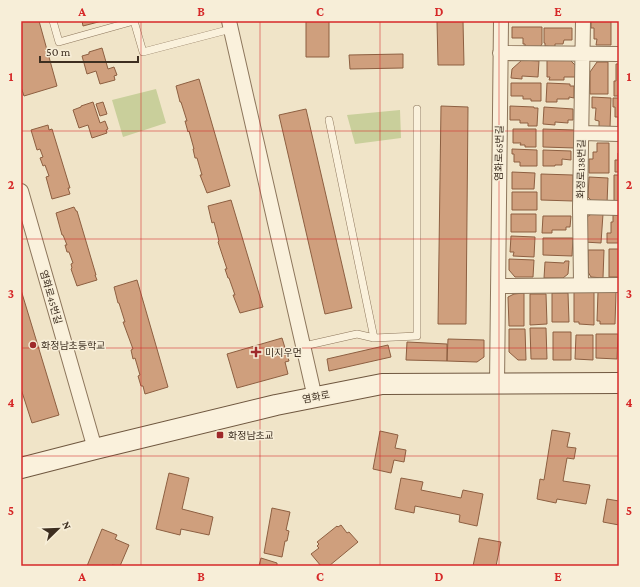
<svg xmlns="http://www.w3.org/2000/svg" width="640" height="587" viewBox="0 0 640 587" font-family="'Crimson Pro','Noto Sans KR',serif">
  <style>
    .green { fill: #c9cf9b }
    .building { fill: #cf9f7d; stroke: #8d5f41 }
    .lines { fill: none; stroke-linecap: round; stroke-linejoin: round }
    .lane-casing { stroke: #8d765c; stroke-width: 8 }
    .street-casing { stroke: #8d765c; stroke-width: 16 }
    .secondary-casing { stroke: #6f573f; stroke-width: 22 }
    .lane { stroke: #faf1dc; stroke-width: 7 }
    .street { stroke: #faf1dc; stroke-width: 14 }
    .secondary { stroke: #faf1dc; stroke-width: 20 }
    .grid { fill: none; stroke: #d62828; stroke-width: 1; stroke-opacity: 0.55 }
    .poi-dot { fill: #9e2a2b; stroke: #f7eed8; stroke-width: 1.5 }
    .labels { text-anchor: middle; dominant-baseline: central; stroke-width: 3; stroke-linejoin: round; paint-order: stroke }
    .street-label { font-size: 10px; fill: #3d2e20; stroke: #f7eed8 }
    .poi-label { font-size: 10px; fill: #3d2e20; stroke: #f7eed8; text-anchor: start }
    .neatline { fill: none; stroke: #d62828; stroke-width: 1.5 }
    .grid-label { font-size: 13px; text-anchor: middle; font-weight: bold; fill: #d62828 }
  </style>
  <rect width="100%" height="100%" fill="#f0e4c8"/>
  <!-- green -->
  <path class="green" d="M156,89L166,123L123,137L112,100Z
    M400,110L401,138L355,144L347,115Z"/>
  <!-- building -->
  <path class="building" d="M21,21H39L57,86L24,96L21,87Z
    M82,21H102L83,26Z
    M306,21H329V57H306Z
    M437,21H463L464,65H438Z
    M591,21H611V45H596L597,39H594V28H591Z
    M512,27H542V44L540,47H525V44H523V38H512Z
    M544,28H572V40H564L563,44H555V47L545,46V43H544Z
    M102,48L108,69L114,67L117,75L114,76L115,80L100,84L96,71L87,74L82,56L89,54V52Z
    M403,54V68L350,69L349,55Z
    M547,59H569L576,66V77H564V80H549L550,77H547Z
    M522,60L539,61L538,77L522,76V79L511,78L512,69Z
    M597,62H608V94H590V72Z
    M616,64H619V96H614V81H616Z
    M199,79L230,186L207,193L200,175H202L197,158H195L193,149H194L189,131L188,132L185,121H187L181,102H180L176,86Z
    M511,83H541V101H531V99H523V96H511Z
    M547,83L570,84V86H574V98L569,97V99H557V102H546Z
    M592,97L611,98L610,128H599V121L595,120L596,108H592Z
    M613,98H619V128H618V117H615V107H613Z
    M93,102L100,123L105,121L108,129L106,130L107,133L92,138L88,125L79,128L73,110L81,107V106Z
    M103,102L107,114L100,116L96,104Z
    M441,106L468,107L466,324H438Z
    M510,106L534,107V108H538L537,126H528V123H520V120H510Z
    M544,107L573,109V120H568V123L555,122V125L543,124Z
    M306,109L352,308L325,314L279,115Z
    M48,125L49,130L52,129L70,188H68L70,194L52,199L46,177L49,176L45,165L43,166L40,158L43,157L40,149L37,150L31,130Z
    M513,129H536V147H525V145H520L521,143H513Z
    M543,129L575,130V148L543,147Z
    M597,143H609V173H589V159H593V152H597Z
    M512,149L537,150V166H520V162H514V154H512Z
    M543,150L571,151V160L562,159V165H555V166H543Z
    M618,153H619V172H615V160H618Z
    M512,172L535,173L534,189H512Z
    M541,174L573,175V201L541,200Z
    M614,175H619V203L614,202Z
    M589,177L608,178L607,204L594,203L588,197Z
    M512,192H537V210H512Z
    M231,200L263,307L240,313L233,295H235L229,278H228L225,269H227L218,242L219,241L214,222L212,223L208,206Z
    M74,207L76,211H77L96,275H95L97,280L77,286L71,269L72,268L71,264L73,263L69,252H67L65,245H67L63,235H62L56,213Z
    M593,213L603,214L601,243L584,242L582,220Z
    M511,214H536V232H511Z
    M613,215H619V243H607V233H611V222H613Z
    M543,216H571L570,227H566V230H552V233H542Z
    M511,236L535,237L534,257L513,256L514,252H510Z
    M543,238H573L572,256L543,255Z
    M609,249H619V277H609Z
    M588,250H604L603,278L591,277L588,272Z
    M509,259L534,260L533,277H515L509,270Z
    M565,261H569L568,274L563,278H544L545,262L564,263Z
    M137,280L168,387L145,394L143,386H141L138,376L140,375L135,358L133,359L131,350L133,349L123,322H125L119,303H118L114,287Z
    M21,290L59,415L32,423L21,389Z
    M574,292H594V325L579,324V322H574Z
    M598,292H616L615,324H600V321H597Z
    M524,293V326H509L508,297L514,294Z
    M552,293H568L569,322H552Z
    M530,294H546L547,324L530,325Z
    M530,328H546L547,359H531Z
    M509,329H525L526,360H518L509,352Z
    M553,332H571V360H553Z
    M596,334H618L617,359L596,358Z
    M576,335H593V360L575,359Z
    M282,338L289,361L285,362L288,374L237,388L227,354Z
    M448,339L484,340V357L477,362L447,361Z
    M407,342L447,344V361L406,360Z
    M388,345L391,357L329,371L327,359Z
    M552,430L570,433L567,447L576,448L574,459L567,458L563,481L590,485L586,504L557,499L556,503L537,499L540,479L544,480Z
    M380,431L398,435L395,448L406,450L404,462L394,460L391,473L373,469Z
    M169,473L189,478L182,509L213,517L209,535L181,529L180,535L156,529Z
    M401,478L423,482L421,490L461,498L463,490L483,494L477,526L459,522L460,515L415,506L414,513L395,509Z
    M607,499L619,501V525L603,522Z
    M272,508L290,512L286,530L289,531L287,541H285L282,557L264,553Z
    M341,525L347,533L349,532L358,542L329,566H321L311,554L319,548L317,546L319,544L317,542L337,526L338,527Z
    M102,529L117,535L115,539L129,545L120,566L112,565V566H87Z
    M479,538L501,542L496,566H473Z
    M261,558L277,563V566H259Z"/>
  <g class="lines">
    <defs>
      <path id="lane" d="M53,21L59,42L134,21
        M134,21L143,52L231,29
        M329,120L374,338
        M304,346L357,334L374,338L417,336V109"/>
      <path id="street" d="M229,21L315,398
        M500,53L619,54
        M582,133L619,134
        M21,191L95,449
        M580,207L619,208
        M581,284L580,207L583,21
        M498,286L619,285
        M497,384L501,21"/>
      <path id="secondary" d="M21,468L95,449L276,405L382,384L619,383"/>
    </defs>
    <!-- lane casing -->
    <use href="#lane" class="lane-casing"/>
    <!-- street casing -->
    <use href="#street" class="street-casing"/>
    <!-- secondary casing -->
    <use href="#secondary" class="secondary-casing"/>
    <!-- lane -->
    <use href="#lane" class="lane"/>
    <!-- street -->
    <use href="#street" class="street"/>
    <!-- secondary -->
    <use href="#secondary" class="secondary"/>
  </g>
  <!-- grid -->
  <path class="grid" d="M141,21V566M260,21V566M380,21V566M499,21V566M21,131H619M21,239H619M21,348H619M21,456H619"/>
  <!-- markers -->
  <g class="poi-dot">
    <circle cx="33" cy="345" r="4"/>
    <path d="M254 346h4v4h4v4h-4v4h-4v-4h-4v-4h4z"/>
    <rect x="216" y="431" width="8" height="8" rx="2"/>
  </g>
  <g class="labels">
    <!-- street labels -->
    <g class="street-label">
      <text transform="translate(499 153) rotate(-89)">염화로65번길</text>
      <text transform="translate(581 169) rotate(-89)">화정로138번길</text>
      <text transform="translate(51 297) rotate(74)">염화로45번길</text>
      <text transform="translate(316 397) rotate(-11)">염화로</text>
    </g>
    <!-- poi labels -->
    <g class="poi-label">
      <text x="41" y="345">화정남초등학교</text>
      <text x="265" y="352">미지우먼</text>
      <text x="228" y="435">화정남초교</text>
    </g>
  </g>
  <!-- border -->
  <rect width="640" height="587" fill="none" stroke="#f7eed8" stroke-width="44"/>
  <!-- north arrow -->
  <g transform="translate(58 529) rotate(67)" stroke="#f7eed8" stroke-width="3" paint-order="stroke">
  <path d="M0-3L7 15L0 10L-7 15Z" fill="#3d2e20"/>
  <text y="-6" font-size="11" font-weight="bold" text-anchor="middle" fill="#3d2e20">N</text>
  </g>
  <!-- scale -->
  <path d="M40 56v6h98v-6" fill="none" stroke="#3d2e20" stroke-width="2"/>
  <text x="46" y="56" font-size="12" fill="#3d2e20" stroke="#f7eed8" stroke-width="3" paint-order="stroke">50 m</text>
  <rect x="22" y="22" width="596" height="543" class="neatline"/>
  <g class="grid-label">
    <text x="82" y="16">A</text>
    <text x="201" y="16">B</text>
    <text x="320" y="16">C</text>
    <text x="439" y="16">D</text>
    <text x="558" y="16">E</text>
    <text x="11" y="81">1</text>
    <text x="629" y="81">1</text>
    <text x="11" y="189">2</text>
    <text x="629" y="189">2</text>
    <text x="11" y="298">3</text>
    <text x="629" y="298">3</text>
    <text x="11" y="407">4</text>
    <text x="629" y="407">4</text>
    <text x="11" y="515">5</text>
    <text x="629" y="515">5</text>
    <text x="82" y="581">A</text>
    <text x="201" y="581">B</text>
    <text x="320" y="581">C</text>
    <text x="439" y="581">D</text>
    <text x="558" y="581">E</text>
  </g>
</svg>
